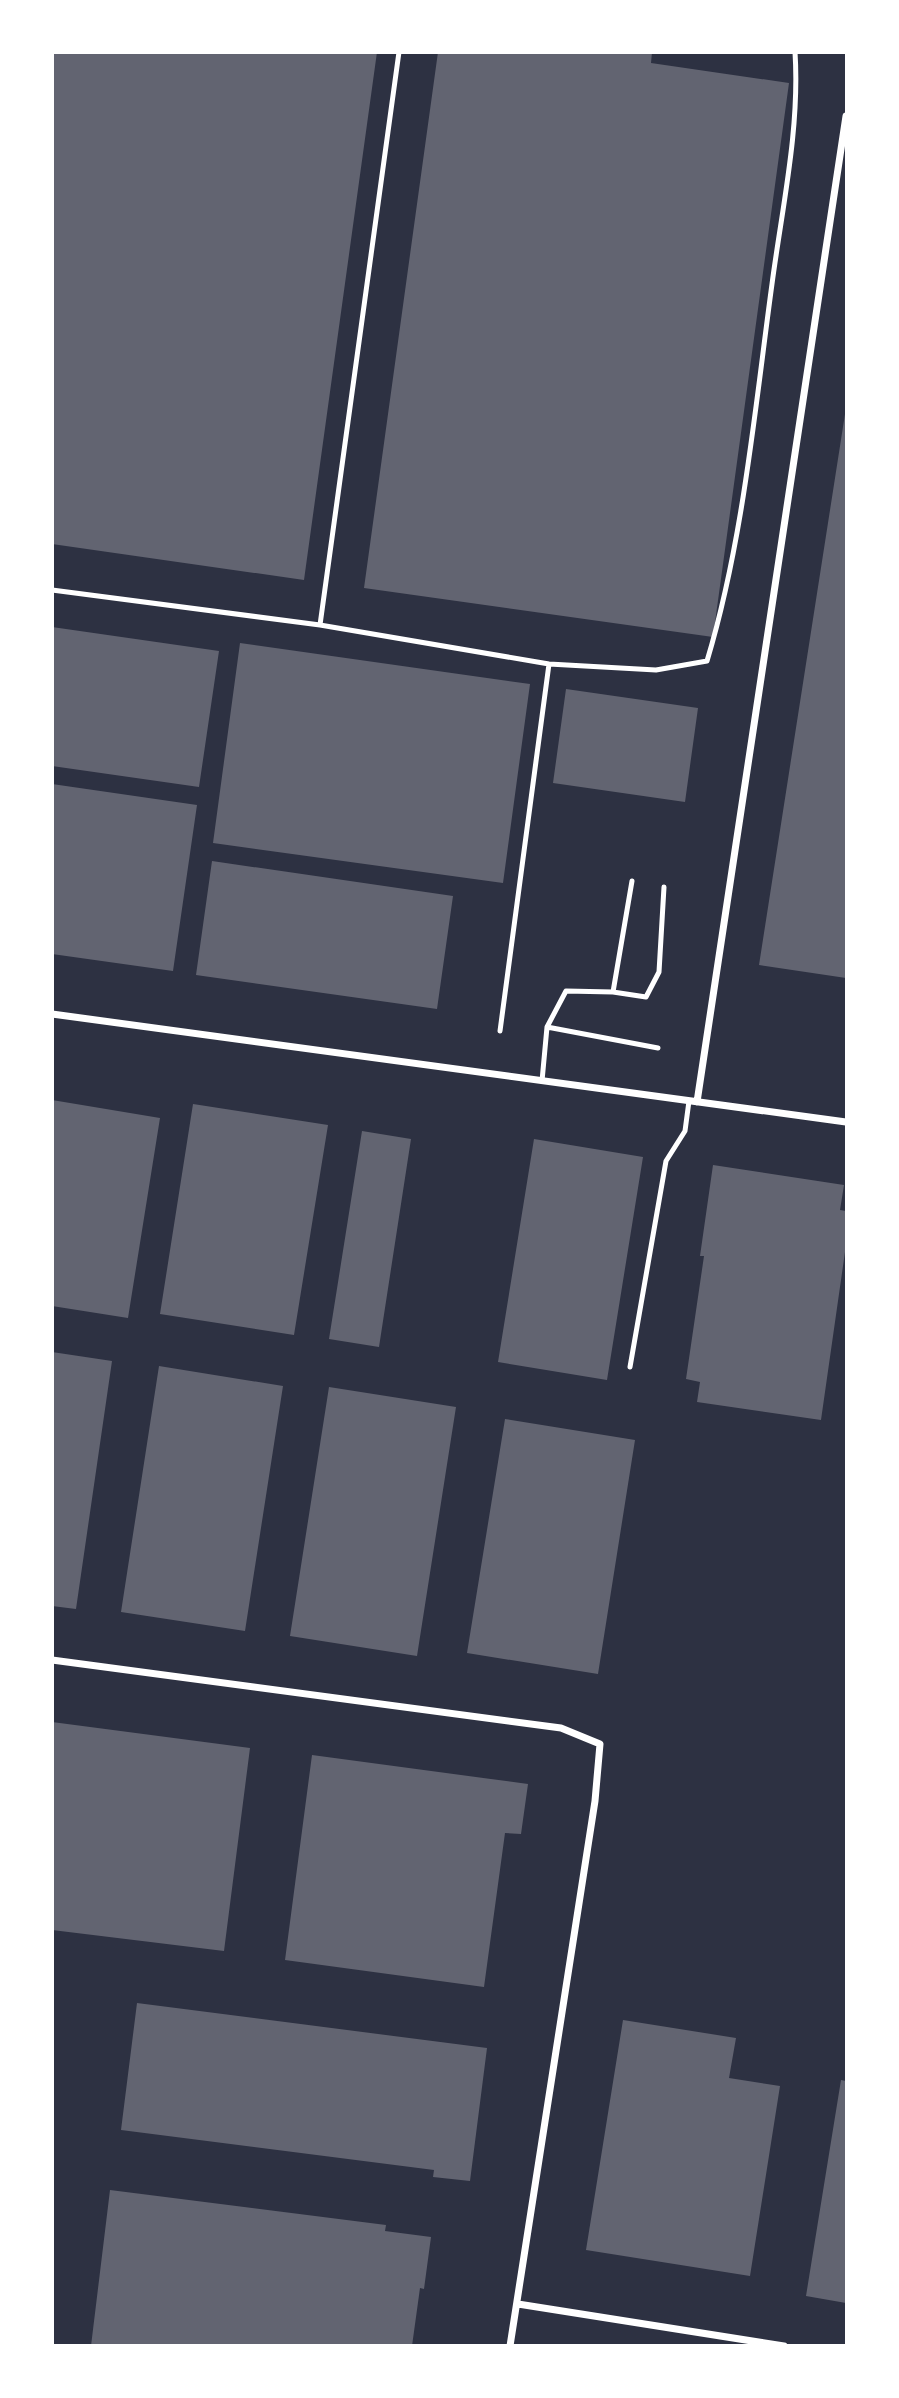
<svg xmlns="http://www.w3.org/2000/svg" width="899" height="2398" viewBox="0 0 899 2398" font-family="Manrope,sans-serif">
  <style>
    .building { fill: #626471 }
    .lines { fill: none; stroke-linecap: round; stroke-linejoin: round }
    .service { stroke: #fff; stroke-width: 5 }
    .minor { stroke: #fff; stroke-width: 7 }
  </style>
  <rect width="100%" height="100%" fill="#2d3142"/>
  <!-- building -->
  <path class="building" d="M52,52H377L304,580L52,544Z
    M438,52H652L651,63L789,83L713,637L364,588Z
    M845,414H846V978L759,965Z
    M52,627L219,651L199,787L52,766Z
    M240,643L530,684L503,883L213,843Z
    M566,689L698,708L685,802L553,783Z
    M52,784L197,805L173,971L52,954Z
    M212,861L453,896L437,1009L196,975Z
    M52,1100L160,1118L128,1318L52,1306Z
    M193,1104L328,1125L294,1335L160,1314Z
    M362,1131L411,1139L379,1347L329,1339Z
    M534,1139L643,1157L607,1380L498,1362Z
    M713,1165L844,1185L840,1210L846,1211V1245L821,1420L697,1402L700,1382L686,1379L704,1256H700Z
    M52,1352L112,1361L76,1609L52,1606Z
    M159,1366L283,1386L245,1631L121,1612Z
    M329,1387L456,1407L417,1656L290,1636Z
    M505,1419L635,1440L598,1674L467,1653Z
    M52,1722L250,1748L224,1951L52,1930Z
    M312,1755L528,1784L521,1834L505,1833L484,1987L285,1960Z
    M137,2003L487,2048L470,2181L433,2177L434,2170L121,2130Z
    M623,2020L736,2038L729,2078L780,2086L750,2276L586,2250Z
    M841,2080L846,2081V2303L806,2296Z
    M110,2190L386,2225L385,2231L431,2237L424,2289L420,2288L412,2346H91Z"/>
  <g class="lines">
    <!-- service -->
    <path class="service" d="M52,590L320,625L549,664L656,670L707,661C743,542 755,408 772,284C782,208 800,129 795,52
      M320,625L399,52
      M613,992L632,881
      M547,1027L658,1048
      M500,1031L549,664
      M542,1081L547,1027L566,991L613,992L646,997L659,972L664,887
      M630,1367L666,1161L685,1131L689,1101"/>
    <!-- minor -->
    <path class="minor" d="M52,1014L846,1122
      M697,1102L846,116
      M52,1660L561,1728L600,1744L595,1801L510,2346
      M518,2304L784,2346"/>
  </g>
  <!-- border -->
  <rect width="899" height="2398" fill="none" stroke="#ffffff" stroke-width="108"/>
</svg>
